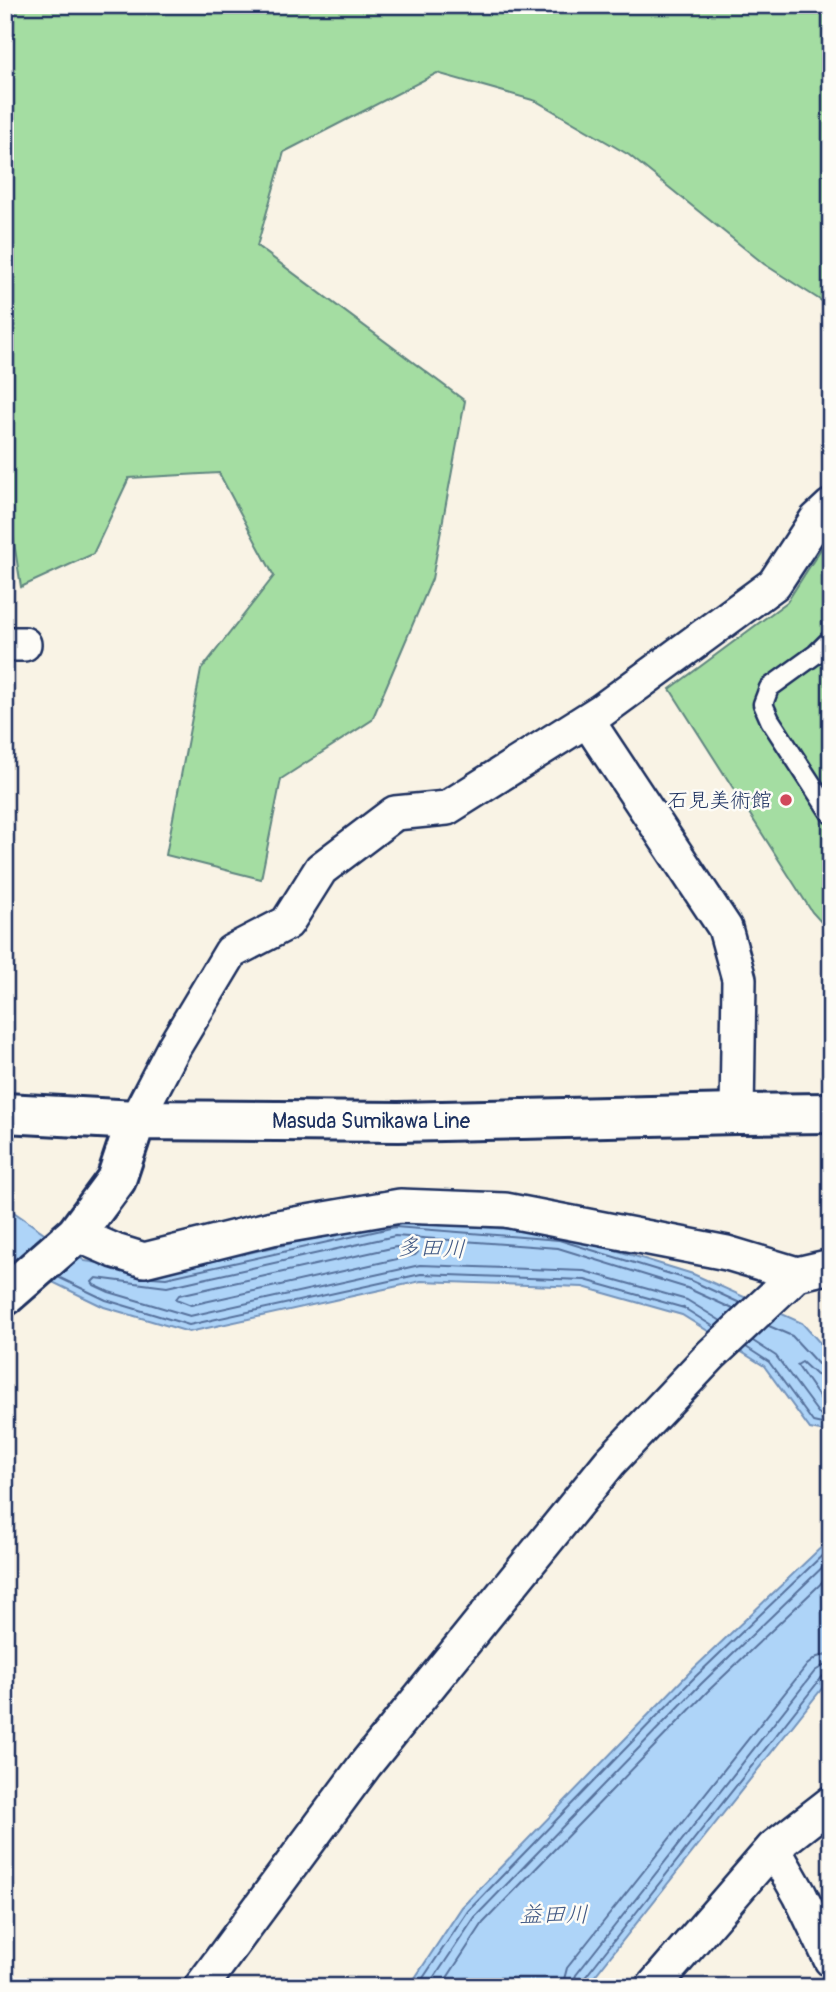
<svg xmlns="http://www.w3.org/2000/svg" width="836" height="1992" viewBox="0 0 836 1992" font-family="Pangolin,'Klee One',sans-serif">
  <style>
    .green { fill: #a4dda2; stroke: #608680; stroke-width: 2 }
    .water { fill: #aed4f8; stroke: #7392ba; stroke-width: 2 }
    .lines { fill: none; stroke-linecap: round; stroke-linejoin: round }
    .shore { stroke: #56719c; stroke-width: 2 }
    .service-casing { stroke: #1b2f5e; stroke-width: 23 }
    .minor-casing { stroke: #1b2f5e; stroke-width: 38 }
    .tertiary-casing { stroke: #1b2f5e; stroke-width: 44 }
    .primary-casing { stroke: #1b2f5e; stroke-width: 44 }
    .service { stroke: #fdfcf7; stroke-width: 18 }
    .minor { stroke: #fdfcf7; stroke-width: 33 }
    .tertiary { stroke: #fdfcf7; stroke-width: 38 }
    .primary { stroke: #fdfcf7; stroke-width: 38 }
    .poi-dot { fill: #d1495b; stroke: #fdfcf7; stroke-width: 2.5 }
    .labels { text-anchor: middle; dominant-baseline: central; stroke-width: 5; stroke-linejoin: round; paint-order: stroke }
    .poi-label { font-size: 21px; fill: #1b2f5e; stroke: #fdfcf7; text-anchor: end }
    .street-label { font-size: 21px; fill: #1b2f5e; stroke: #fdfcf7 }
    .water-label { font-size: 23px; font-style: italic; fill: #405884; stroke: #fdfcf7 }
  </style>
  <rect width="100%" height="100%" fill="#f9f3e5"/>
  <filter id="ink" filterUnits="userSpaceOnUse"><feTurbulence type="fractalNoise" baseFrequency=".0143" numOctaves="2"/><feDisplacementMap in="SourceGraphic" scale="14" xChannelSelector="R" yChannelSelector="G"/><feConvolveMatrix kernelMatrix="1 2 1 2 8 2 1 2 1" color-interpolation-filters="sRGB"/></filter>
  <g filter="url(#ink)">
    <!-- green -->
    <path class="green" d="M5,5H831V307L764,264L629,155L536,101L437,73L284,152L257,246L465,401L432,579L372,720L281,779L261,879L166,855L201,670L274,576L219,473L129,478L93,554L21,587L5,485Z
      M831,533V933L812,912L670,689L787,602Z"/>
    <!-- water -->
    <path class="water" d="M5,1206L85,1261L164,1272L394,1220L560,1233L693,1274L802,1323L831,1355V1433L810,1429L764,1366L682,1315L583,1287L421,1281L189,1332L104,1307L5,1259Z
      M831,1538V1677L586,1987H409L462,1907L689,1673Z"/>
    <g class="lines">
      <!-- shore -->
      <path class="shore" d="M396,1247L416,1248L418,1252L415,1255L191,1305L176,1299L179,1295Z
        M58,1277L106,1300L189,1325L421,1274L585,1280L684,1308L714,1327
        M152,1277L166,1278L395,1227L559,1240L690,1280L740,1303
        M721,1321L687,1300L584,1271L420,1265L190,1316L109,1292L94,1285L92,1282L96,1278L167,1287L395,1236L558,1248L687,1288L733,1309
        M769,1326L792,1336L818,1364L831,1367
        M753,1341L776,1356L819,1414L831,1417
        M746,1347L769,1362L813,1422L831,1426
        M831,1378L816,1375L802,1362L797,1365L824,1404L831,1407
        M417,1987L468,1911L694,1678L831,1547
        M428,1987L475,1917L701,1684L831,1559
        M441,1987L483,1923L708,1691L831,1574
        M562,1987L567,1968L807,1665L817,1657L831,1654
        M572,1987L576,1975L815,1671L823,1666L831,1665
        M581,1987L583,1980L822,1677L831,1673"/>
      <defs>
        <path id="service" d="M831,639L816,654L769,688L763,704L770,720L831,814"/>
        <path id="minor" d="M5,644H24
          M587,720L725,928L739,979L737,1114
          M136,1120L174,1047L231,952L287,923L321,869L395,813L447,808L601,711L774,584L816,520L831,506
          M76,1234L115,1251L144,1260L272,1228L400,1206L505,1210L727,1253L797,1274
          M773,1848L800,1895L831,1960
          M201,1987L365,1765L610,1462L711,1355L797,1274L831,1266
          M653,1987L773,1848L831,1803"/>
        <path id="tertiary" d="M5,1113L136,1120"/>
        <path id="primary" d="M5,1296L76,1234L116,1180L136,1120L399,1122L737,1114L831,1113"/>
      </defs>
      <!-- service casing -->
      <use href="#service" class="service-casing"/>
      <!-- minor casing -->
      <use href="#minor" class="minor-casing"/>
      <!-- tertiary casing -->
      <use href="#tertiary" class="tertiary-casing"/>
      <!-- primary casing -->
      <use href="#primary" class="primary-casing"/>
      <!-- service -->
      <use href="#service" class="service"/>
      <!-- minor -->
      <use href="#minor" class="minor"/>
      <!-- tertiary -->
      <use href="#tertiary" class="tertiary"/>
      <!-- primary -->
      <use href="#primary" class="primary"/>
    </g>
  </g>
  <!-- markers -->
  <circle class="poi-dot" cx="786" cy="800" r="7"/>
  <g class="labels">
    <!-- poi labels -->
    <g class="poi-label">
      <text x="772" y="800">石見美術館</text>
    </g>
    <!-- street labels -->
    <g class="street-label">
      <text x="371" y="1121">Masuda Sumikawa Line</text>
    </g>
    <!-- water labels -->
    <g class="water-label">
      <text transform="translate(431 1248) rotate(2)">多田川</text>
      <text x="554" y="1914">益田川</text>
    </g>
  </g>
  <!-- margin -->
  <rect width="836" height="1992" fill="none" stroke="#fdfcf7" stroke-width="28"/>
  <rect x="14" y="14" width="808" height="1964" fill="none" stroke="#1b2f5e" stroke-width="2.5" filter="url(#ink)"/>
</svg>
